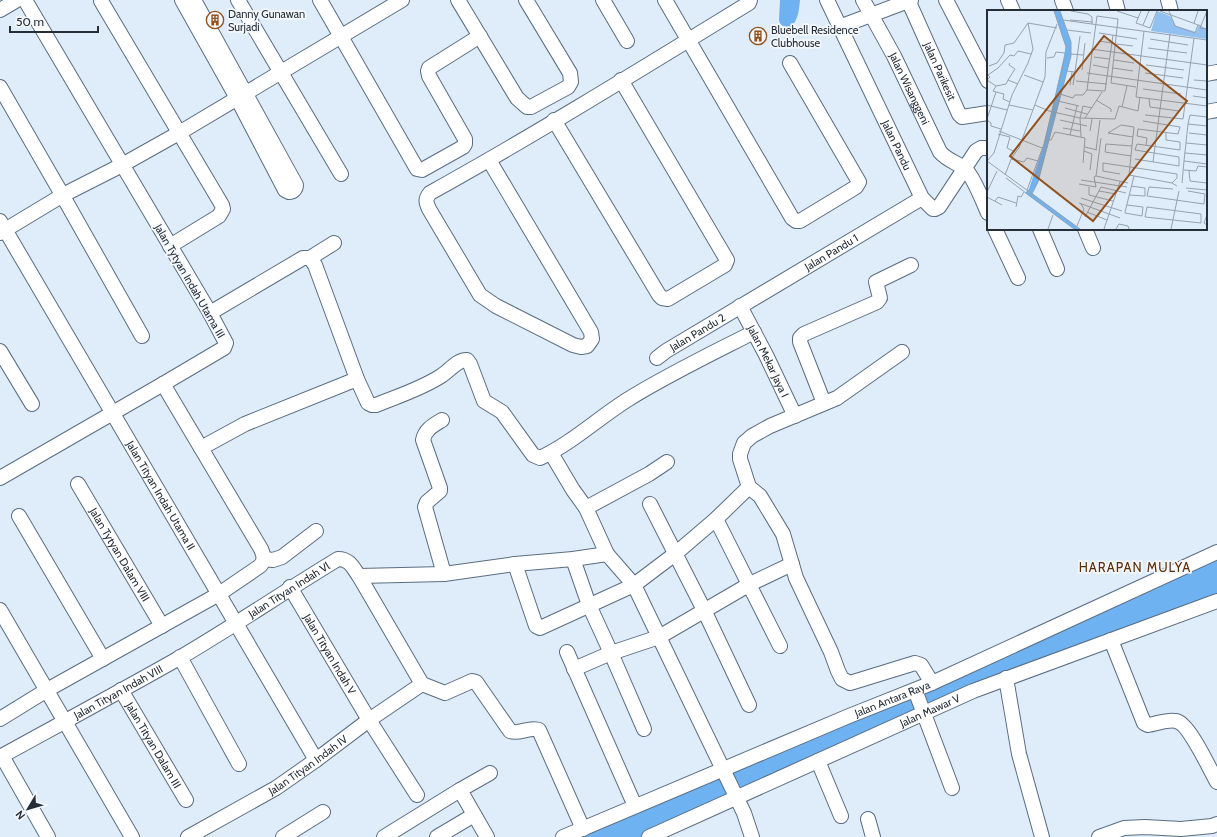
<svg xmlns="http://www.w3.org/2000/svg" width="1217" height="837" viewBox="0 0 1217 837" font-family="Cabin,sans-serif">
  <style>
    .water { fill: #6fb2f1 }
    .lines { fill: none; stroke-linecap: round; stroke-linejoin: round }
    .minor-casing { stroke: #596d82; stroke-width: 16 }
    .minor { stroke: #fff; stroke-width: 14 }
    .labels { text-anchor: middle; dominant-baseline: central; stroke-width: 3.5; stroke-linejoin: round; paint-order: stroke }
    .poi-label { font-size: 11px; fill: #252e37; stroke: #f4f8fd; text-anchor: start }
    .street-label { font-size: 11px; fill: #252e37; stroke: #f4f8fd }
    .quarter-label { font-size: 13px; letter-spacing: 1px; fill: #5a2e07; stroke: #f4f8fd }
    .inset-road { fill: none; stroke: #95a1ad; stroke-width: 1 }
    .view { fill: #92511c; fill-opacity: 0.15; stroke: #92511c; stroke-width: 2 }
    .inset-edge { fill: none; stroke: #252e37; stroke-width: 2 }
  </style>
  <rect width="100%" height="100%" fill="#dfedfb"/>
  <!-- water -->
  <path class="water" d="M777,0H800C799,10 798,26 786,28L780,24L779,20L780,0Z
    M1217,552V601L1006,678L649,837H563Z"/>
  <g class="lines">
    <defs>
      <g id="minor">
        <path d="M182,0L237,98L285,190L289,192C293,192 296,189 296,185L194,0"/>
        <path d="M238,0L341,174"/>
        <path d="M320,0L417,169L422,170L463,147L465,144V139L429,76L428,71L429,68L480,36"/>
        <path d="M458,0L517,98L527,107H531L568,87L571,82L570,73L526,0"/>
        <path d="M603,0L627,41"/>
        <path d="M665,0L792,218L796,221H800L856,187L859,182L790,63"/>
        <path id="s1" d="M827,0L922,198L933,209H935L939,207L976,151L981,148H988"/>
        <path id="s2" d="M863,0L894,56L940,152C947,160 955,162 964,168C973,175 983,202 988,213"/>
        <path id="s3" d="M908,0L959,114L962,117L988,113"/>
        <path d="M946,0L988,81"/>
        <path d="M1008,0L1013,11"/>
        <path d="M1062,0L1066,11"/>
        <path d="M1115,0L1118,11"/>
        <path d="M1168,0L1171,11"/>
        <path d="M101,1L222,205L223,209L219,216L170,246"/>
        <path d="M0,10L17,0"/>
        <path d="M839,27L911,0"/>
        <path d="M1206,74L1217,72"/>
        <path d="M0,87L60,191L142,336"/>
        <path d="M1206,112L1217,110"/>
        <path d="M554,120L659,295L662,298L668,299L725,265L727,260L621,80"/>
        <path d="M489,160L591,332L592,339L587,346L581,347L573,345L496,306L480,295L429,209C426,202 425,199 430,193C538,133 643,68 749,3L750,0"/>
        <path id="s4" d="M0,221L316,760"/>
        <path d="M995,229L1018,278"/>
        <path d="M1040,229L1057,269"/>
        <path d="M1085,229L1093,248"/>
        <path d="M0,233L63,195L122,165L179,133L402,0"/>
        <path d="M310,258L334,243"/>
        <path id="s5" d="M740,306L766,355L795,416"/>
        <path d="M210,313L303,258H310L315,265L357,379L368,403L372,405H376C398,396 421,389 441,376C449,371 458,359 467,360L470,364L484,401L502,412L533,455L540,458C572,443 597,419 627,400C667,375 711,354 754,332"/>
        <path d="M0,351L32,404"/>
        <path d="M902,352L837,398L770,426L752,436L744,443L740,454V459L749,487L760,496L783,534L796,578L831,652L838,671L842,679L850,683L915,663L921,665L932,683"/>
        <path id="s6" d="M657,358L666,351L922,198"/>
        <path d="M824,403L800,342V338L804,334L877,302L880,298L876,282L911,265"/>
        <path d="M442,420C434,425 425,429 423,440L440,488V491L427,502L425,507L444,574"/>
        <path d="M201,448L245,424L357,379"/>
        <path d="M551,453L573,490L586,508L607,554L634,585L744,813L752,837"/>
        <path d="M0,478L163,384L224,348L226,343L210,313L25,0"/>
        <path id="s7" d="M78,484L162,626"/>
        <path d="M650,504L704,610L749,705"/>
        <path d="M586,508L649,474L667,462"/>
        <path d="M19,516L103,659"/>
        <path d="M716,519L780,646"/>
        <path d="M264,559L273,560L282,557L316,531"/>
        <path d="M573,559L589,605L611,653L644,729"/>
        <path d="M515,564L536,626L540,628L634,585L675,554L716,519L749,487"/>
        <path d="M359,576L444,574L515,564L573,559L607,554"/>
        <path id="s8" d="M290,587L369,720L417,795"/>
        <path d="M0,610L132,837"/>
        <path d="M1111,640L1144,723L1148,725C1156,724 1168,719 1176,721C1189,723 1210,770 1217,782"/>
        <path d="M567,652L635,806"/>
        <path d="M180,657L239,764"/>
        <path d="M574,669L611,653L659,637L750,584L792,564"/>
        <path d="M1006,678L1019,754L1042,837"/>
        <path id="s9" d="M121,690L186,800"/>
        <path d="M915,690L952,788"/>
        <path d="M0,719L47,690L219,594L260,566C265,560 264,556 261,549L163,384"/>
        <path d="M2,756L48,837"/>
        <path id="s10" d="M0,757C60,724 121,691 181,657C234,626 285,591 338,559C350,559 353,568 359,576L422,684L445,693L472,681L476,682L510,731C519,735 530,726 539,730L583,829"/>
        <path d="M818,761L841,816"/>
        <path d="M868,819L873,837"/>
        <path id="s11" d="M188,837L276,788L316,760L369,720L422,684"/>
        <path d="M283,837L323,812"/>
        <path d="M384,837L460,790"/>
        <path d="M437,837L474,815"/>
        <path d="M487,837L460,790L490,773"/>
        <path id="s12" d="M563,837L849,716L932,683L1217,552"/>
        <path id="s13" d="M649,837L973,691L1217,601"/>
        <path d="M1099,837L1124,828L1145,827L1181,829L1212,826L1217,824"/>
      </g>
    </defs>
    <!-- minor casing -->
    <use href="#minor" class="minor-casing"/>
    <!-- minor -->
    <use href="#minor" class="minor"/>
  </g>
  <!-- icons -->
  <defs>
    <symbol id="building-ring" viewBox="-11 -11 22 22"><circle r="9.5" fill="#f4f8fd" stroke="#92511c" stroke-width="1.5"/><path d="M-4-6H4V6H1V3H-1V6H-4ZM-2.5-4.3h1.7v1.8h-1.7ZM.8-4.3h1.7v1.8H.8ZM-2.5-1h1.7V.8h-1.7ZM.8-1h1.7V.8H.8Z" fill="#92511c"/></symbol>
  </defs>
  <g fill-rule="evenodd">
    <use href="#building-ring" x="205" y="10" width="20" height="20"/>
    <use href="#building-ring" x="748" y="26" width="20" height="20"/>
  </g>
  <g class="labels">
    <!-- poi labels -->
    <g class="poi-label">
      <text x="228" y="14">Danny Gunawan<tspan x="228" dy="13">Surjadi</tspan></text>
      <text x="771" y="30">Bluebell Residence<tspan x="771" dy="13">Clubhouse</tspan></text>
    </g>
    <!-- street labels -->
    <g class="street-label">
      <text stroke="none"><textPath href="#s3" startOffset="78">Jalan Parikesit</textPath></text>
      <text stroke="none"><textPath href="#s2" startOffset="100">Jalan Wisanggeni</textPath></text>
      <text stroke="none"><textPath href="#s1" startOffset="161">Jalan Pandu</textPath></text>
      <text stroke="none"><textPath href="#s6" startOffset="204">Jalan Pandu 1</textPath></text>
      <text transform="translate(190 281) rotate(60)">Jalan Tytyan Indah Utama III</text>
      <text stroke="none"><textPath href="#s6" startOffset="48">Jalan Pandu 2</textPath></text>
      <text stroke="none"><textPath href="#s5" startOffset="62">Jalan Mekar Jaya I</textPath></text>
      <text stroke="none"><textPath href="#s4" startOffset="318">Jalan Tityan Indah Utama II</textPath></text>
      <text stroke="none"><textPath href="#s7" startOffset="82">Jalan Tytyan Dalam VIII</textPath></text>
      <text stroke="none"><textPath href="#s10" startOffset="334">Jalan Tityan Indah Vl</textPath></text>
      <text stroke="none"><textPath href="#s8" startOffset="78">Jalan Tityan Indah V</textPath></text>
      <text stroke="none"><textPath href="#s10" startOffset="135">Jalan Tityan Indah VIII</textPath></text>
      <text stroke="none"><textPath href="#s12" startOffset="357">Jalan Antara Raya</textPath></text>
      <text stroke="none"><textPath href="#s13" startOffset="308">Jalan Mawar V</textPath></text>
      <text stroke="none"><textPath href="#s9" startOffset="64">Jalan Tityan Dalam III</textPath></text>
      <text stroke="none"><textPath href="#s11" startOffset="140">Jalan Tityan Indah IV</textPath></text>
    </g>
    <!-- quarter labels -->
    <g class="quarter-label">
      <text x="1135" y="567">HARAPAN MULYA</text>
    </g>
  </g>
  <!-- overview -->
  <g transform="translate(987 10)">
    <rect width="220" height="220" fill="#dfedfb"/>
    <path d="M170,1L183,6L189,16L209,22L212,15L220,19V29L164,21Z" fill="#91c1f0"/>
    <path d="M67,1H73L84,32V46L51,172L45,183L93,219H87L38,183L42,179L57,134L79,37Z" fill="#6fb2f1"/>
    <path class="inset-road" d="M84,1L101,4L105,7V14M130,1L151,8M154,1L149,13L163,18L170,1M173,1L214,16M182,1L188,16L208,23L211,15M220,1L213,18L220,19M76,10L220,30M83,10L106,12M41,13L70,18M207,13L211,1M156,15L162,1M80,20L104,23M157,21L149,87L220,96M112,23L150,29M163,29L201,35M112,31L125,33M129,34L146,36M161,38L200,43M104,39L220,55M84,44L96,45M107,47L122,49M60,48L67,47L69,42L78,43M127,50L147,53M106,55L121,58M159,55L197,60M2,56L10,53L17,43L18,35L27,33L41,13M126,58L146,61M95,60L98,33M80,61L88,62L93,26M100,63L220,80M158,63L196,68M37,65L56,72M0,70L3,67L1,65L11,58L23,45L27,46L31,41L44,44M0,70L9,76L6,81L9,82L0,109M21,70L28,59L22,55L23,53M207,70L220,71M89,71L120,74M83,75L85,62M86,75L88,62M9,76L19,74L21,70L31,74M156,79L194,84M100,80L110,6L131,9L124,73L149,77M9,82L17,84L16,89L23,92M73,84L86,88L88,85H96L100,80L118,81L126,25M206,86L220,88M162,89L163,97L192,101M109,90L124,99V102M71,91L92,96M0,95L20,100M22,95L46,100M48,95L62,101L93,108L128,109L132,96L151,101L153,87M135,97L140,76M78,98L100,104M158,105L196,109L207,28M220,107L203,105L201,114L220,116M98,108L115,82M0,110L4,113V116L14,119M73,110L100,116M156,111L193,117L191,124L151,119L150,126L160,128L159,135M76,118L93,121M12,121L55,138M103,121L105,109M121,123L134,115L147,117L142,165L185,173L190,176M121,123L146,127M202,123L220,125M11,124L23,127L20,138L28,142M83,125L90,96M94,127L93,108L96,96L105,98M61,130H64L68,122L98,128L96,153M199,133L220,135M98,137L110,140M109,140L113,110M97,141L105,144L103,160M198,143L220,145M144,146L118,142L119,134L145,136M24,149L37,152L40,148L51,151M148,149L192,156V147L148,140L150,134L193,140V132L179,130V123M0,151L7,143L25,85L41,53L46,39L41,13M0,151L93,219M197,151L201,114M166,152L183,24M197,160L209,161L211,156L220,157M202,161L203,171L220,173M133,164L116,161V153L190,164V168L185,173M18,165L25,147L32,138L58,67L59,42L70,14M109,166L114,128M19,168L87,219M94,170L140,177M195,173L197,151L220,154M92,174L109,177L107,167L109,166L141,173M102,177V185L126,191M199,178L220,180M186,179L162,177L160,186L217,194L218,184L201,181M40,180L57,134L78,47L79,37L67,1M112,181L129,184M0,182L10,161M45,184L51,172L84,46V32L73,1M142,185L158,186V178L144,176M0,187L15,195M94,188L135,201M8,191L11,187L29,193M92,193L133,208M140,195L156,197L155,206L138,203V202L147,166M29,197L31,186L34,187L37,182M160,197L214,204V213L158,207ZM100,202L120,210M220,205L217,213L220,215M98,207L114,177L139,183M90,216L97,199L94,194M61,219L66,205M117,219L133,172M129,219L132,214L141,216L142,219M184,219L192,181"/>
    <path class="view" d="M117,26L200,91L106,211L23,146Z"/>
    <rect width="220" height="220" class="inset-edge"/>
  </g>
  <!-- north arrow -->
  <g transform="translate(28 809) rotate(232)" stroke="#f4f8fd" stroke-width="3" paint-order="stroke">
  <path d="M0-3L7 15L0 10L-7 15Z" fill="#252e37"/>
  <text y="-6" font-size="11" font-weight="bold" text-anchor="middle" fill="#252e37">N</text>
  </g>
  <!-- scale -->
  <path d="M10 26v6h88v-6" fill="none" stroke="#252e37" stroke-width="2"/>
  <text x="16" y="26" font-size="12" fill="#252e37" stroke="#f4f8fd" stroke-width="3" paint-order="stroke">50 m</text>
</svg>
